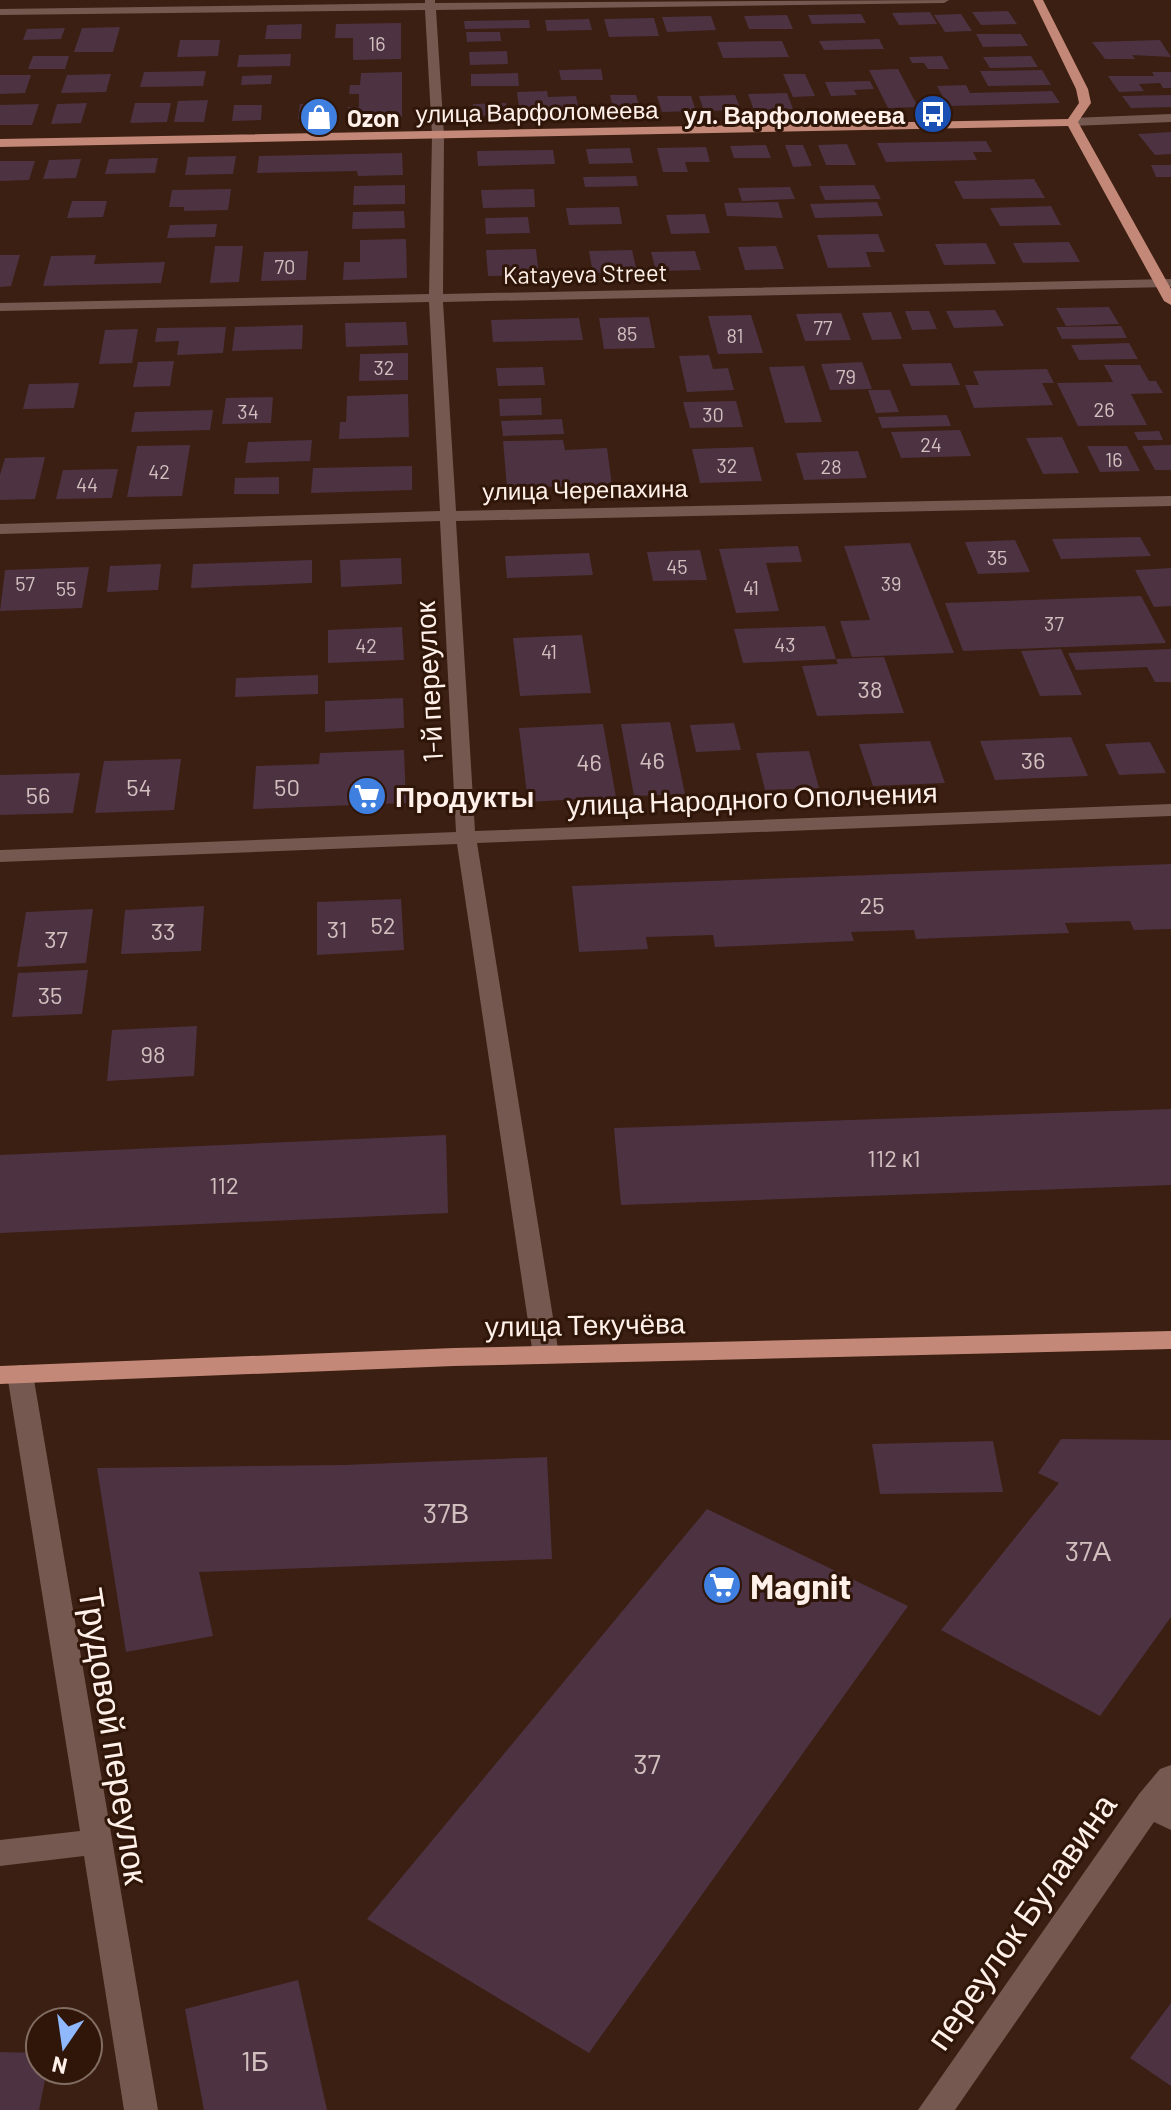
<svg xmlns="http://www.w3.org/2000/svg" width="1171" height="2110" viewBox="0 0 1171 2110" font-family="Barlow,sans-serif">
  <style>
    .building { fill: #4d3242 }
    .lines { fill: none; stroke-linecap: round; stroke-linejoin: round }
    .minor { fill: #755850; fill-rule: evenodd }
    .primary { fill: #c38877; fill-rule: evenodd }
    .labels { text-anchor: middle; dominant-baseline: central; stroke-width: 6; stroke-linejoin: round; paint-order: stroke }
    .far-number-label { font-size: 20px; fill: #d2c0bf }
    .far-street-label { font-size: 24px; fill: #fff0e9; stroke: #2f1609 }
    .far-poi-label { font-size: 24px; font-weight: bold; fill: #fff0e9; stroke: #2f1609; text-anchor: end }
    .number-label { font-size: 24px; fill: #d2c0bf }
    .street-label { font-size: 28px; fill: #fff0e9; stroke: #2f1609 }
    .poi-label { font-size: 28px; font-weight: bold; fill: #fff0e9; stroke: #2f1609; text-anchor: start }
    .near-number-label { font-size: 28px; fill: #d2c0bf }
    .near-poi-label { font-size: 34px; font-weight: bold; fill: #fff0e9; stroke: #2f1609; text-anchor: start }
    .near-street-label { font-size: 34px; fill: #fff0e9; stroke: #2f1609 }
  </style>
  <rect width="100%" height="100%" fill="#3a1f12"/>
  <!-- building -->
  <path class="building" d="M1008,11L1017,24L981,25L972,12Z
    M930,12L937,24L899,25L892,13Z
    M861,14L866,23L812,24L808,15Z
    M961,14L972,31L945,32L934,15Z
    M787,15L793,29H749L744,16Z
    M711,16L716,30L667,32L662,17Z
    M654,18L659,36L609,37L604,19Z
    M589,19L592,30L547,31L545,20Z
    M529,20L530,28L465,29L464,21Z
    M401,23V59L353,60V38H335L336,24Z
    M302,24L301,39H265L267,25Z
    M120,27L113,52H74L82,28Z
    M65,28L61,39L23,40L27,29Z
    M466,32H500L501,41L467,42Z
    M976,34H1021L1028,46L983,47Z
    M879,39L884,49L824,50L819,41Z
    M180,40H220L218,56L177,57Z
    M1160,40L1171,57L1132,55L1135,59H1105L1092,42Z
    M782,41L789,57L723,58L717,42Z
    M507,51L508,64L470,65L469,52Z
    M291,54L290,66L237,67L239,55Z
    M33,56H69L65,69H28Z
    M942,56L949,69H928L924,63H912L909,57Z
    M1031,56L1038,67L990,68L983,57Z
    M601,69L603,80H561L559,70Z
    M898,69L918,107L888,108L869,70Z
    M1042,70L1051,85L988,86L980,71Z
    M206,71L203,86L140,87L144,72Z
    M402,72V117L348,118V107H359V94H349L350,85H360L361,73Z
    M1152,72H1171V88H1163L1160,83L1139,84L1144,91L1119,92L1108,76H1154Z
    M518,73L519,86H471V74Z
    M111,74L106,92L61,93L67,75Z
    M783,74H805L815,96L793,97Z
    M0,75H31L25,93L0,94Z
    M272,75L271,84L241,85L242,76Z
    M870,81L874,89L854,90L857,95L831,96L825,82Z
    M966,85L970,93L1052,91L1060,103L948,106L937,86Z
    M547,91L548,97L576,96L580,114L520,116L517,92Z
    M787,93L793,109L754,110L748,94Z
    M610,95H636L641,112L614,113Z
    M735,95L741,110L704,111L699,96Z
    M1171,95V107L1131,108L1122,96Z
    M657,96H691L696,111L662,112Z
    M208,100L204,122H174L178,101Z
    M87,103L81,123L51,124L57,104Z
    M135,103H171L167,122L130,123Z
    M325,103L324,119H298L300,104Z
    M506,103L508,115L474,116L473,104Z
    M39,104L32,125H0V105Z
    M234,105H262L261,120L232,121Z
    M1171,132V154L1155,155L1138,134Z
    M986,141L992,152H973L977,160L886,162L877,143Z
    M847,144L856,165H826L818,145Z
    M766,145L771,158H734L730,146Z
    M785,145H803L812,166L793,167Z
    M706,147L710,162H685L688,172H663L657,148Z
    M630,148L633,163L589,164L586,149Z
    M553,150L555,164L478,166L477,151Z
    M402,153L403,175L358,176L357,171L257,173L259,156Z
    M236,156L233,174L185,175L188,157Z
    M158,158L155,173L105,174L109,159Z
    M81,159L76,178L43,179L49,160Z
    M0,161H35L29,180L0,181Z
    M1151,165H1171V177H1156Z
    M636,176L638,186L585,187L583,177Z
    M1034,179L1045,198L963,199L954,181Z
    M405,185V204L353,205L354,186Z
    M874,185L881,199L825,200L819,186Z
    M790,187L795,199L742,201L738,188Z
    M231,189L228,210L184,211V207H169L172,190Z
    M534,189L535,207L483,208L481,190Z
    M72,201H107L103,217L67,218Z
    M778,202L783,218L727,216L724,203Z
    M877,202L883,216L815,218L810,204Z
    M1051,206L1061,225L1000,226L990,208Z
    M619,207L622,224L569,225L566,208Z
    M404,211L405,228L352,229L353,212Z
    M705,214L710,233L671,234L666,215Z
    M528,217L530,233L486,234L485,218Z
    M217,224L215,237L167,238L170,225Z
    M878,234L885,252H866L871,267L828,268L817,235Z
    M406,239L407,278L343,280L344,262H360V240Z
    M1069,242L1080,262L1023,263L1013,243Z
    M986,243L996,264L944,265L935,244Z
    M215,246H243L239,282L210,283Z
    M776,246L784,269L745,270L738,247Z
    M536,249L539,275L488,276L486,250Z
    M632,250L637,272L593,273L589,251Z
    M308,251L306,280L261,281L264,252Z
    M695,251L701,270L656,271L651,252Z
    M0,255H20L11,286L0,287Z
    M96,255L94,264L165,262L161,283L43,286L51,256Z
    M1109,307L1119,324L1066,326L1056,308Z
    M995,310L1004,326L954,328L946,311Z
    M905,311H929L937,329L912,330Z
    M891,312L902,339L872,340L862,313Z
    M841,313L851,340L805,341L796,314Z
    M751,315L763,353L718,354L708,316Z
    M649,317L655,348L604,349L599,318Z
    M579,318L583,340L493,342L491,320Z
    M406,322L408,345L346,347L345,323Z
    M303,325L302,349L232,351L235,327Z
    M1121,326L1127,338L1062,339L1056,327Z
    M226,327L223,353L177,355L179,341L155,342L157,328Z
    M138,329L132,363L99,364L105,330Z
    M1129,343L1138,359L1079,360L1071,345Z
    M408,353V380L359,381L360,354Z
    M709,355L713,369L728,368L734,390L687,392L679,356Z
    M174,361L170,386L133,387L138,362Z
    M862,362L872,389L830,390L821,364Z
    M951,363L960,385L911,386L902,364Z
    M1104,365H1140L1149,381H1156L1163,393L1131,394L1147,425L1078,426L1057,383L1113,382Z
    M804,366L822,422L785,423L769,367Z
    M543,367L545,385L498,386L496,368Z
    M1047,369L1054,383H1042L1053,405L974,408L965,385H979L973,371Z
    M79,383L74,408L23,409L29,384Z
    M868,390H890L899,412L876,413Z
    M408,394L409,437L339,439L340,422H346L347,396Z
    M273,397L271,423L222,424L226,398Z
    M541,398L542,415L500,416L499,399Z
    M736,401L743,427L690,428L683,402Z
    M213,410L210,430L131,432L135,412Z
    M947,415L951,426L882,428L878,417Z
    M562,419L564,434L503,436L501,421Z
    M960,430L971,456L901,458L891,432Z
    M1159,431L1163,440H1138L1134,432Z
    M1062,437L1079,473L1043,474L1026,438Z
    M312,440L310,461L245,463L248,442Z
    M563,440L565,450L607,448L612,485L507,488L503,441Z
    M190,445L182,496L127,497L137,446Z
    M1171,445V470H1155L1142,446Z
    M1087,446H1127L1140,471L1100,472Z
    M753,447L762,481L700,483L692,449Z
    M858,451L867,478L804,480L796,453Z
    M45,457L35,499L0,500V475L5,458Z
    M412,466V490L311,493L313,468Z
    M118,469L112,498L56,499L63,470Z
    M279,477V494H234L235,478Z
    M1140,537L1151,556L1061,559L1052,539Z
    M1015,540L1030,572L978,574L965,542Z
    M910,543L954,653L852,657L840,621L870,620L844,546Z
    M798,546L802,562L766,563L779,611L736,613L719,549Z
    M700,550L707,580L653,581L647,552Z
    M589,553L593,575L507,578L505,556Z
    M401,558L402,584L341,587L340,560Z
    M312,560V583L191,588L193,564Z
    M161,564L158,590L107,592L110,566Z
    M89,567L82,608L0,611L5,570Z
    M1171,568V606L1154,607L1135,570Z
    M1141,596L1166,643L963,651L945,603Z
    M825,626L836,659L743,663L734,629Z
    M402,627L404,660L328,663V630Z
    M582,635L591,693L520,696L513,638Z
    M1061,649L1082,695L1040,696L1021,651Z
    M1171,649V682H1155L1147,667L1076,670L1068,653Z
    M884,657L904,713L817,716L802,666L838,664L836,659Z
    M318,675V694L235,697L236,678Z
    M403,698L404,728L325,732V701Z
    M670,722L685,794L634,796L621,724Z
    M734,723L741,750L696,752L690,725Z
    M603,724L616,797L528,802L519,728Z
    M1071,737L1088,776L995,780L980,741Z
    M930,741L945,783L873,786L859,744Z
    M1150,742L1166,773L1119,775L1105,744Z
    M404,750L406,803L253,809L256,766L319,764L320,753Z
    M809,751L819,788L765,790L756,753Z
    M181,759L174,810L95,813L104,761Z
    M80,773L73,813L0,815V775Z
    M1171,864V929L1134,930L1130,921L1065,923L1069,933L916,939L914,930L851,932L854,941L715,947L713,935L646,937L648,949L579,952L572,886Z
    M401,899L404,950L317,955V902Z
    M204,906L201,951L121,954L125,910Z
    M93,909L86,963L17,967L26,912Z
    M88,970L82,1014L12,1017L18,973Z
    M197,1026L194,1076L107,1081L112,1030Z
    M1171,1109V1185L621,1205L614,1128Z
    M446,1135L448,1213L0,1233V1155Z
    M1061,1439L1171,1440V1617L1100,1716L941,1630L1059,1483L1038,1473Z
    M993,1441L1003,1492L880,1494L872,1444Z
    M547,1457L552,1559L199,1572L213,1636L126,1652L97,1468L343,1465Z
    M707,1509L908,1606L589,2053L367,1919Z
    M298,1980L327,2110H204L185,2009Z
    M1171,2003V2086L1130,2058Z
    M0,2052L40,2053V2070H47L39,2110H0Z"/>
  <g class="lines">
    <!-- minor -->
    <path class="minor" d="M425,0H435V3L949,0L944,3L436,10L444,135L443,294L1171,279V287L443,302L456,511L1171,496V506L456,521L475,831L1171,804V816L477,843L559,1355L555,1361L546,1364L537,1361L533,1355L457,844L0,862V850L456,832L440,521L0,534V524L440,511L429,302L0,311V303L429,294L432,135L425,10L0,15V9L425,3Z
      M1171,114V122L1072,126L1066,122L1072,118Z
      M20,1365L29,1368L33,1374L158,2110H124L84,1856L0,1866V1840L80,1831L7,1374L11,1368Z
      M1171,1765V1830L1154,1822L955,2110H918L1139,1794L1160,1769Z"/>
    <!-- primary -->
    <path class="primary" d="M1033,0H1043L1088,89L1091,103L1078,122L1171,289V305L1164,301L1068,126L0,147V139L1068,119L1079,103L1076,89Z
      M1171,1331V1349L454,1366L0,1384V1366L454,1348Z"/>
  </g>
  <!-- icons -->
  <defs>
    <symbol id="bus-disc" viewBox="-11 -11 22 22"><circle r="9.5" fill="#1a4fb4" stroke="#2f1609"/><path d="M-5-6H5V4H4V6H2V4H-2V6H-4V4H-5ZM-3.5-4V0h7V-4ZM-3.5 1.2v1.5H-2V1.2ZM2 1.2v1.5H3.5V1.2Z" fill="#fff"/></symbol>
    <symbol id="shop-disc" viewBox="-11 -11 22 22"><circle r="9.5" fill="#3f7fe0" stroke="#2f1609"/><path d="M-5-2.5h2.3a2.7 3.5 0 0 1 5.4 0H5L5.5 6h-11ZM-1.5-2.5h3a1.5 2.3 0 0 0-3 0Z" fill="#fff"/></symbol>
    <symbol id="supermarket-disc" viewBox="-11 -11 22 22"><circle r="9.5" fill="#3f7fe0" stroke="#2f1609"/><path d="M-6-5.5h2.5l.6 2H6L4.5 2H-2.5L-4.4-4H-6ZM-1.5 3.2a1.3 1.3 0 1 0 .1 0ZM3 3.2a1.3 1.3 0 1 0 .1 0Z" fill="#fff"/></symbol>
  </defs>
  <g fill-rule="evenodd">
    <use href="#bus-disc" x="911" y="92" width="44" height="44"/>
    <use href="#shop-disc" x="297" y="95" width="44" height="44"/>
    <use href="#supermarket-disc" x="345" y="774" width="44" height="44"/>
    <use href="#supermarket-disc" x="700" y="1563" width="44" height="44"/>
  </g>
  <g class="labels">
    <!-- far-number labels -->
    <g class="far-number-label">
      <text x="377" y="43">16</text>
      <text x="285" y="266">70</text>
      <text x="823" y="327">77</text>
      <text x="627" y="333">85</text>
      <text x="735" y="335">81</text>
      <text x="384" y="367">32</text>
      <text x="846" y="376">79</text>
      <text x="1104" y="409">26</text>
      <text x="248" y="411">34</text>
      <text x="713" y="414">30</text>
      <text x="931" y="444">24</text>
      <text x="1114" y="459">16</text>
      <text x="727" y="465">32</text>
      <text x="831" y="466">28</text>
      <text x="159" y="471">42</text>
      <text x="87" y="484">44</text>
      <text x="997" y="557">35</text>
      <text x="677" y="566">45</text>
      <text x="25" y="583">57</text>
      <text x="891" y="583">39</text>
      <text x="751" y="587">41</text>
      <text x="66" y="588">55</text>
      <text x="1054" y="623">37</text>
      <text x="785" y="644">43</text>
      <text x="366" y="645">42</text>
      <text x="549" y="651">41</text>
    </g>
    <!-- far-street labels -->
    <g class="far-street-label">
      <text transform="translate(537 111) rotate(-1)">улица Варфоломеева</text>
      <text transform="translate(585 273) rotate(-1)">Katayeva Street</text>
      <text transform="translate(585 489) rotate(-1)">улица Черепахина</text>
    </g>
    <!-- far-poi labels -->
    <g class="far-poi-label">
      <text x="905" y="114">ул. Варфоломеева</text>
      <text x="347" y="117" text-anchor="start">Ozon</text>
    </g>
    <!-- number labels -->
    <g class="number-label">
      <text x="870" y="688">38</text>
      <text x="652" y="759">46</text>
      <text x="1033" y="759">36</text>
      <text x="589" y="761">46</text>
      <text x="139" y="786">54</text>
      <text x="287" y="786">50</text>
      <text x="38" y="794">56</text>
      <text x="872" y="904">25</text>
      <text x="383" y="924">52</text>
      <text x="337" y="928">31</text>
      <text x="163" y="930">33</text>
      <text x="56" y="938">37</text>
      <text x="50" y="994">35</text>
      <text x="153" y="1053">98</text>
      <text x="894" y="1157">112 к1</text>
      <text x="224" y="1184">112</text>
    </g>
    <!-- street labels -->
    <g class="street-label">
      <text transform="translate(428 682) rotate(-93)">1-й переулок</text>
      <text transform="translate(752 798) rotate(-2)">улица Народного Ополчения</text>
      <text transform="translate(585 1324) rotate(-1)">улица Текучёва</text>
    </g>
    <!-- poi labels -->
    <g class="poi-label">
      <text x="395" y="796">Продукты</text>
    </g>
    <!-- near-number labels -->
    <g class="near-number-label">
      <text x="446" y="1512">37В</text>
      <text x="1088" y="1550">37А</text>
      <text x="647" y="1763">37</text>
      <text x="255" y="2060">1Б</text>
    </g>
    <!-- near-poi labels -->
    <g class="near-poi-label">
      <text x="750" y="1585">Magnit</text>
    </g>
    <!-- near-street labels -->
    <g class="near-street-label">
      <text transform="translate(115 1736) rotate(81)">Трудовой переулок</text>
      <text transform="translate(1020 1921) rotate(-55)">переулок Булавина</text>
    </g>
  </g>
  <!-- north arrow -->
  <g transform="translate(64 2046) rotate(193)"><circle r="38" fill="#2f1609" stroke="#826d63" stroke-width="2"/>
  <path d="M0-6L14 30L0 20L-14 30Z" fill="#8fb8fd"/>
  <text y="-12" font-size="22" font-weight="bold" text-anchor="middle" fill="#fff0e9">N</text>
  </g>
</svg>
